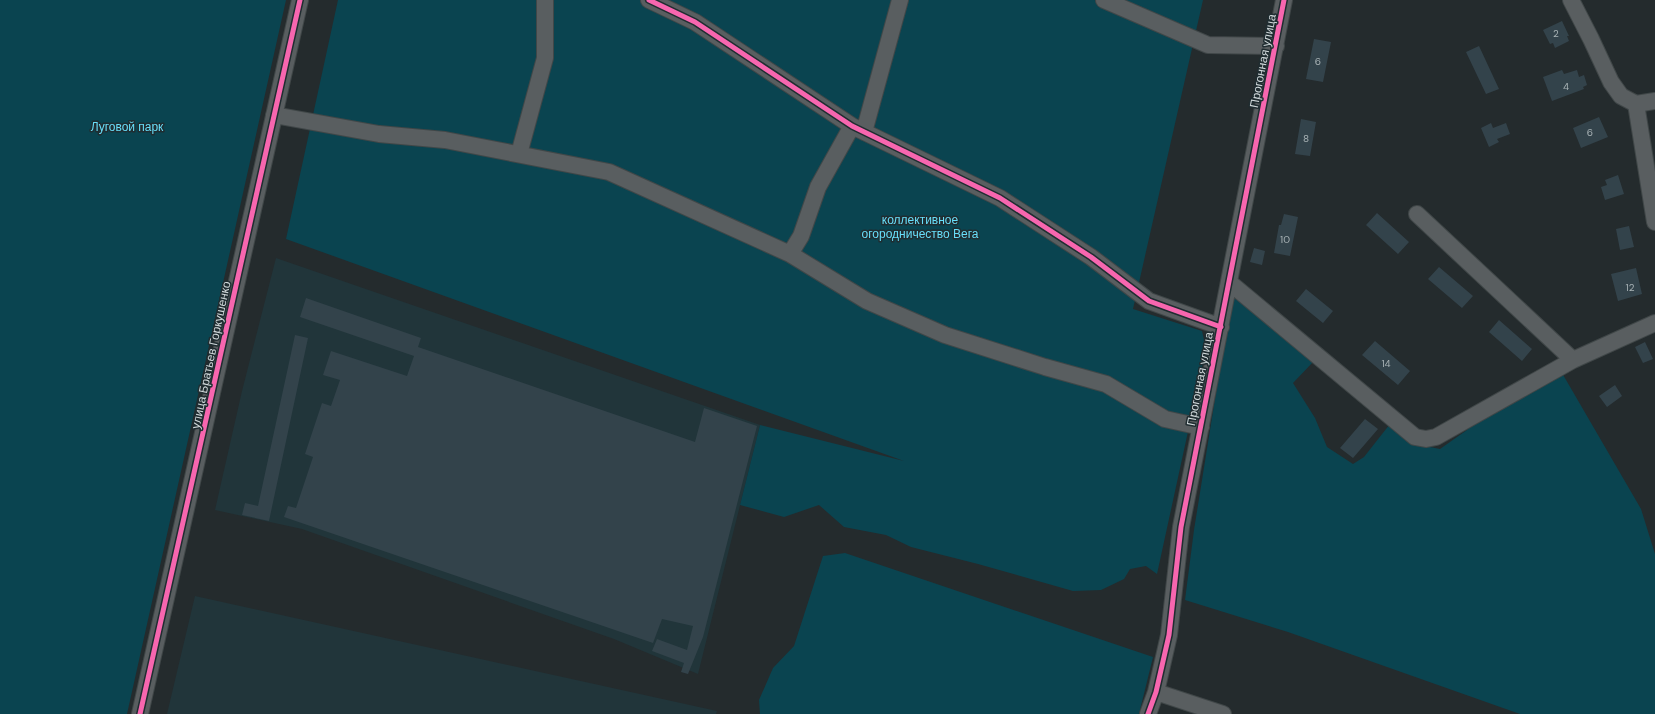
<svg xmlns="http://www.w3.org/2000/svg" width="1655" height="714" viewBox="0 0 1655 714" font-family="'DM Sans',sans-serif">
  <style>
    .built { fill: #21353a }
    .green { fill: #0a4450 }
    .building { fill: #33434b }
    .lines { fill: none; stroke-linecap: round; stroke-linejoin: round }
    .minor-casing { stroke: #404748; stroke-width: 18 }
    .minor { stroke: #595e60; stroke-width: 16 }
    .cycleway-casing { stroke: #202d31; stroke-width: 8 }
    .cycleway { stroke: #f766af; stroke-width: 5 }
    .labels { text-anchor: middle; dominant-baseline: central; stroke-width: 3; stroke-linejoin: round; paint-order: stroke }
    .number-label { font-size: 10px; fill: #a9b3b6 }
    .street-label { font-size: 12px; fill: #d0d8da; stroke: #202d31 }
    .park-label { font-size: 12px; fill: #67def9; stroke: #202d31 }
  </style>
  <rect width="100%" height="100%" fill="#242b2d"/>
  <!-- built -->
  <path class="built" d="M276,258L760,425L698,674L614,639L302,529L215,510L242,391Z
    M195,596L717,711L716,714H167Z"/>
  <!-- green -->
  <path class="green" d="M0,0H286L127,714H0Z
    M338,0H1203L1133,309L1202,331L1204,340V358L1157,574L1146,566L1130,569L1124,579L1101,590L1073,591L978,564L911,547L886,535L844,527L819,505L784,517L740,505L760,425L904,461L286,239Z
    M1232,293L1314,361L1293,383L1315,418L1327,447L1353,464L1364,457L1390,424L1420,445L1440,449L1467,430L1475,419L1562,373L1641,509L1655,554V714H1520L1288,632L1185,600L1194,530Z
    M845,553L1153,657L1139,714H760L759,700L773,668L794,646L823,556Z"/>
  <!-- building -->
  <path class="building" d="M1562,21L1569,36H1567L1569,41L1555,48L1553,43L1550,44L1543,30Z
    M1314,39L1331,42L1323,82L1306,79Z
    M1479,46L1499,89L1486,94L1466,52Z
    M1562,70L1564,74L1577,70L1579,77L1584,75L1587,85L1583,87L1584,89L1552,101L1543,77Z
    M1599,117L1608,137L1581,148L1573,128Z
    M1301,119L1316,122L1310,156L1295,154Z
    M1491,123L1493,128L1506,123L1510,134L1497,139L1499,142L1489,147L1481,128Z
    M1618,175L1624,194L1605,200L1601,187L1607,185L1605,180Z
    M1377,213L1409,242L1398,254L1366,225Z
    M1284,214L1298,217L1290,256L1274,253L1279,225H1281Z
    M1629,226L1634,247L1620,250L1616,229Z
    M1254,248L1265,251L1262,265L1250,262Z
    M1439,267L1473,296L1462,308L1428,279Z
    M1636,268L1642,294L1618,301L1611,274Z
    M1306,289L1333,311L1323,323L1296,301Z
    M306,298L421,338L418,347L695,442L704,408L757,426L703,637L688,674L681,672L684,663L652,651L657,639L687,650L693,626L662,619L653,643L284,517L288,506L296,508L313,457L305,454L322,403L331,406L340,380L323,375L331,351L407,376L414,356L300,317Z
    M1499,320L1532,349L1522,361L1489,332Z
    M295,335L308,338L269,521L242,515L245,503L258,506Z
    M1375,341L1410,371L1398,385L1362,355Z
    M1645,342L1653,359L1643,363L1635,347Z
    M1615,385L1622,396L1607,407L1599,396Z
    M1365,419L1378,429L1353,458L1340,448Z"/>
  <g class="lines">
    <defs>
      <path id="minor" d="M649,0L695,22L852,126L1000,198L1091,257L1149,301L1221,327
        M1104,0L1208,45L1276,46
        M1571,0L1591,39L1611,82L1621,96L1636,104
        M1636,104L1655,222
        M1636,104L1655,101
        M274,115L379,134L445,140L609,172L790,254L867,301L945,335L1045,367L1106,384L1165,419L1201,427
        M864,132L900,0
        M519,154L545,58V0
        M1417,214L1573,360
        M790,254L801,236L818,187L852,126
        M1230,283L1415,437L1426,439L1436,437L1573,360L1655,323
        M1156,692L1223,714
        M140,714L300,0
        M1148,714L1156,692L1169,635L1181,527L1284,0"/>
    </defs>
    <!-- minor casing -->
    <use href="#minor" class="minor-casing"/>
    <!-- minor -->
    <use href="#minor" class="minor"/>
    <defs>
      <path id="cycleway" d="M649,0L695,22L852,126L1000,198L1091,257L1149,301L1221,327
        M140,714L300,0
        M1148,714L1156,692L1169,635L1181,527L1284,0"/>
    </defs>
    <!-- cycleway casing -->
    <use href="#cycleway" class="cycleway-casing"/>
    <!-- cycleway -->
    <use href="#cycleway" class="cycleway"/>
  </g>
  <g class="labels">
    <!-- number labels -->
    <g class="number-label">
      <text x="1556" y="33">2</text>
      <text x="1318" y="61">6</text>
      <text x="1566" y="86">4</text>
      <text x="1590" y="132">6</text>
      <text x="1306" y="138">8</text>
      <text x="1285" y="239">10</text>
      <text x="1630" y="287">12</text>
      <text x="1386" y="363">14</text>
    </g>
    <!-- street labels -->
    <g class="street-label">
      <text transform="translate(1263 61) rotate(-79)">Прогонная улица</text>
      <text transform="translate(211 355) rotate(-78)">улица Братьев Горкушенко</text>
      <text transform="translate(1200 379) rotate(-79)">Прогонная улица</text>
    </g>
    <!-- park labels -->
    <g class="park-label">
      <text x="127" y="127">Луговой парк</text>
      <text x="920" y="220">коллективное<tspan x="920" dy="14">огородничество Вега</tspan></text>
    </g>
  </g>
</svg>
